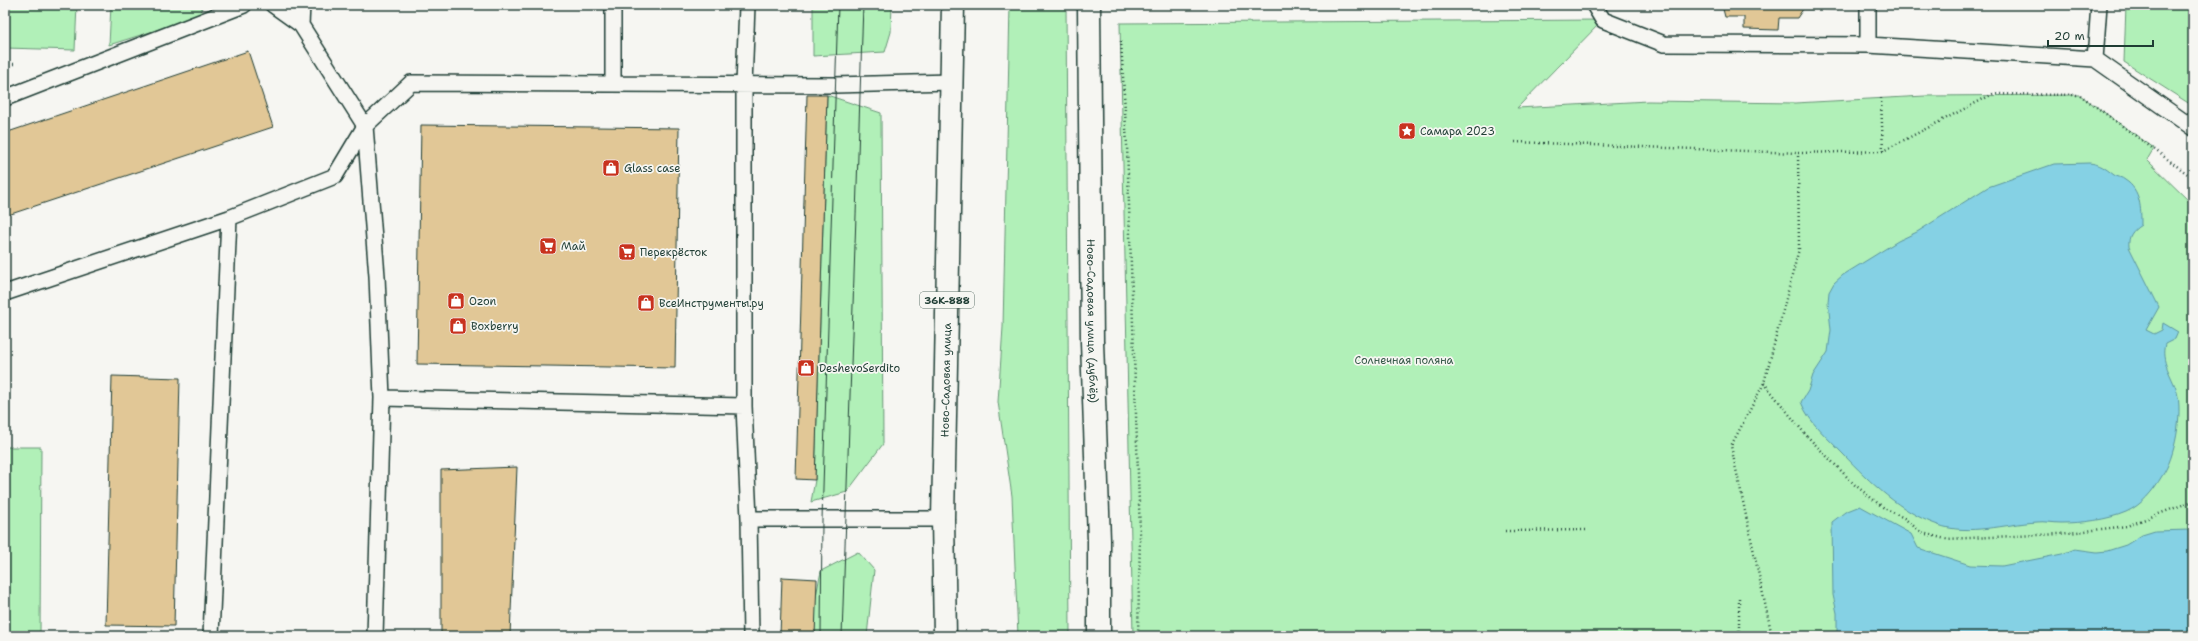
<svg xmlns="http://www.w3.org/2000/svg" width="2198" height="641" viewBox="0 0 2198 641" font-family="'Shantell Sans',sans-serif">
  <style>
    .green { fill: #b1f0b8; stroke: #689676 }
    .water { fill: #85d1e4; stroke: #5c969e }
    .building { fill: #e1c796; stroke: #1f3d34 }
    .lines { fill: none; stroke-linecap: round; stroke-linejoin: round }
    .service-casing { stroke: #1f3d34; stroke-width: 18 }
    .minor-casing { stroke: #1f3d34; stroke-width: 25 }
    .primary-casing { stroke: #1f3d34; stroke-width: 25 }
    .path { stroke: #1f3d34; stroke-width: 2.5; stroke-dasharray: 1 3; stroke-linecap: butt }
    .service { stroke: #f6f6f2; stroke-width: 15 }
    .minor { stroke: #f6f6f2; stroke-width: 22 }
    .primary { stroke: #f6f6f2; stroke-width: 22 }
    .tram { stroke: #1f3d34; stroke-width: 1 }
    .labels { text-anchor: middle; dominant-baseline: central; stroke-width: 3.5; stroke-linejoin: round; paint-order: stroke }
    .shield { fill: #f6f6f2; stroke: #60746d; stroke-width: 1 }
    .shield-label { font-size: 10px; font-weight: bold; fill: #1f3d34 }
    .poi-label { font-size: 11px; fill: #1f3d34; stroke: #f6f6f2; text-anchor: start }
    .street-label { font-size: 11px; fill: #1f3d34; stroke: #f6f6f2 }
    .park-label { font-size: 11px; fill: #355848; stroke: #f6f6f2 }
  </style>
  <rect width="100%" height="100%" fill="#f6f6f2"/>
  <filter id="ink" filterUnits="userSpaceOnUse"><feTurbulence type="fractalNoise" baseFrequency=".025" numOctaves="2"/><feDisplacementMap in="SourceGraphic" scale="8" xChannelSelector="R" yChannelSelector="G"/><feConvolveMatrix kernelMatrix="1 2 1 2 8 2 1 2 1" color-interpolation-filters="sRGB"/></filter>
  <g filter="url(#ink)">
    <!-- green -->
    <path class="green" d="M5,5H77L75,50L5,48Z
      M111,5H202L201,16L109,45Z
      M813,5H892L891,32L885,52L813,56Z
      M1010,5H1066L1070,636H1018L1012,496L998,402L1003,327Z
      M2126,5H2193V106L2124,62Z
      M1603,20L1517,108L1648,101L1795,103L1925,96L2080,95L2154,148L2147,160L2193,205V636H1133L1120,23Z
      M827,95L881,113L883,444L847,492L811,502L815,480Z
      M5,447H41L40,636H5Z
      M858,552L874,570L867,636H808L821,571Z"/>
    <!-- water -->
    <path class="water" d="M2089,163C2100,164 2105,168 2114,175C2117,177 2122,177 2125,180C2141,190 2141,209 2141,225C2132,231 2128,236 2129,247L2159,307L2146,330L2154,334L2162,330L2163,323L2178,332L2175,339L2165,344C2160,362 2172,375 2177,392C2183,413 2175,458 2162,476C2153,491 2142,505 2126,512C2107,520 2082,523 2061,523C2053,523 2045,521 2037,522C2005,524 1969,536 1938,525C1900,512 1870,482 1843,454C1828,438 1809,423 1801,402L1808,391L1813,375L1828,352L1831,330L1828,302L1829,292L1834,283L1843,275L1898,241L1917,232L1988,187L2054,164Z
      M1860,506L1911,534L1918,548L1970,565L2002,566L2062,554L2075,549L2097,552L2107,551L2126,545L2142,535L2155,531L2189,530L2193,532V636H1837V613L1833,595L1832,522L1845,512Z"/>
    <!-- building -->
    <path class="building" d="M1685,5H1838L1837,10L1803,9L1797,18H1779L1778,30L1744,29V17H1725L1723,9L1685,8Z
      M248,51L273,127L5,216V133Z
      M807,95H827L815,480L796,479Z
      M421,125L679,128L675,368L417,364Z
      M112,376L180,378L174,626L106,625Z
      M517,467L510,636H441V470Z
      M782,577L817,579L815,636H780Z"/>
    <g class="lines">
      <defs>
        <path id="service" d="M273,5L301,25
          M302,5L301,25L365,126L377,276L382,398L375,636
          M747,5L744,85V406L749,519L751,636
          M1594,5L1603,20L1664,44L1868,45V5
          M1868,45L2095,59L2193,128
          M2095,59L2099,5
          M613,83V5
          M5,98L244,5
          M5,293L229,218L335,176L365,126L411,83L835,85L951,82
          M382,398L744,406
          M749,519H943
          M211,636L229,218"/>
        <g id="minor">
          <path id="s1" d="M1089,5L1092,342L1099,540V636"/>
        </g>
        <g id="primary">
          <path id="s2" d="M945,636L943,519L953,5"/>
        </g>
      </defs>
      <!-- service casing -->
      <use href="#service" class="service-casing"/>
      <!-- minor casing -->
      <use href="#minor" class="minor-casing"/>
      <!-- primary casing -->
      <use href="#primary" class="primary-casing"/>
      <!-- path -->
      <path class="path" d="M1121,41L1127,145L1140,534L1138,636
        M5,64H16
        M1881,98L1883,151
        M1515,142L1798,153
        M1764,383L1805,434L1855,485L1884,508L1904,518L1922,533L1946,539L2060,534L2127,526L2193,501
        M1505,531L1586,530
        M1739,598V636
        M1772,636L1731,446L1764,383L1799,249L1798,153L1883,151L1993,94L2080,95L2193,178"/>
      <!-- service -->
      <use href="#service" class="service"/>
      <!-- minor -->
      <use href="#minor" class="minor"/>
      <!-- primary -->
      <use href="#primary" class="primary"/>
      <!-- tram -->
      <path class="tram" d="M821,636L822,520L838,5
        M842,636L863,5"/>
    </g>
  </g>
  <!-- icons -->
  <defs>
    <symbol id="sight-square" viewBox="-11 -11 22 22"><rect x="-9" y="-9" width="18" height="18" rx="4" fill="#c8321e" stroke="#f6f6f2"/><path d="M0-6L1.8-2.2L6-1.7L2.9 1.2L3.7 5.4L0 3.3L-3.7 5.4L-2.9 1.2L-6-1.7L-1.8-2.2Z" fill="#fff"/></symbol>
    <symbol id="shop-square" viewBox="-11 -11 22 22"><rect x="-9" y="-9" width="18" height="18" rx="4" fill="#c8321e" stroke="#f6f6f2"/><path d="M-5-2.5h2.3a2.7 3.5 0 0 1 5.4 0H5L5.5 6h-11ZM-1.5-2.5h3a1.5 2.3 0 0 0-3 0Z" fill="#fff"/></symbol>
    <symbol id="supermarket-square" viewBox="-11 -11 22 22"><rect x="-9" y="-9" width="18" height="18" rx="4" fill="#c8321e" stroke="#f6f6f2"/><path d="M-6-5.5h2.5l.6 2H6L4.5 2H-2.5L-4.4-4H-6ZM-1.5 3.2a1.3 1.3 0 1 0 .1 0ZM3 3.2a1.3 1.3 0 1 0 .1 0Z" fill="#fff"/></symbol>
  </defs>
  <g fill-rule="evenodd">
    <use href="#sight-square" x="1397" y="121" width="20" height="20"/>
    <use href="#shop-square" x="601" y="158" width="20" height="20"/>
    <use href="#supermarket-square" x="538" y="236" width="20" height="20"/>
    <use href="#supermarket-square" x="617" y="242" width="20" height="20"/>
    <use href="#shop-square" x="446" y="291" width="20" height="20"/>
    <use href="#shop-square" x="636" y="293" width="20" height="20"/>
    <use href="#shop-square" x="448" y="316" width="20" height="20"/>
    <use href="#shop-square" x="796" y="358" width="20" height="20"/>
  </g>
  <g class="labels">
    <!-- shield labels -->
    <rect class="shield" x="920" y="292" width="54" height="16" rx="3"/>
    <g class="shield-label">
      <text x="947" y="300">36К-888</text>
    </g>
    <!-- poi labels -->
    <g class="poi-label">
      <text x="1420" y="131">Самара 2023</text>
      <text x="624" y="168">Glass case</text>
      <text x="561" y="246">Май</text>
      <text x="640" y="252">Перекрёсток</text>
      <text x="469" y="301">Ozon</text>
      <text x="659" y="303">ВсеИнструменты.ру</text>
      <text x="471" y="326">Boxberry</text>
      <text x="819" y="368">DeshevoSerdito</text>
    </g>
    <!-- street labels -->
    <g class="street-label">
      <text stroke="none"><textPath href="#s1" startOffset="316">Ново-Садовая улица (дублёр)</textPath></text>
      <text stroke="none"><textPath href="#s2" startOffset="256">Ново-Садовая улица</textPath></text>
    </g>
    <!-- park labels -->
    <g class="park-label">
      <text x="1404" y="360">Солнечная поляна</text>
    </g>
  </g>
  <!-- margin -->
  <rect width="2198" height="641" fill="none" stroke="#f6f6f2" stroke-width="20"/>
  <rect x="10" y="10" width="2178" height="621" fill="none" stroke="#1f3d34" stroke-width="1.5" filter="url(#ink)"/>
  <!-- scale -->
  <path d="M2048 40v6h105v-6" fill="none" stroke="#1f3d34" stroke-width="2"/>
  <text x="2054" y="40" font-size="12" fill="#1f3d34" stroke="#f6f6f2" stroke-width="3" paint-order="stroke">20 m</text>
</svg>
